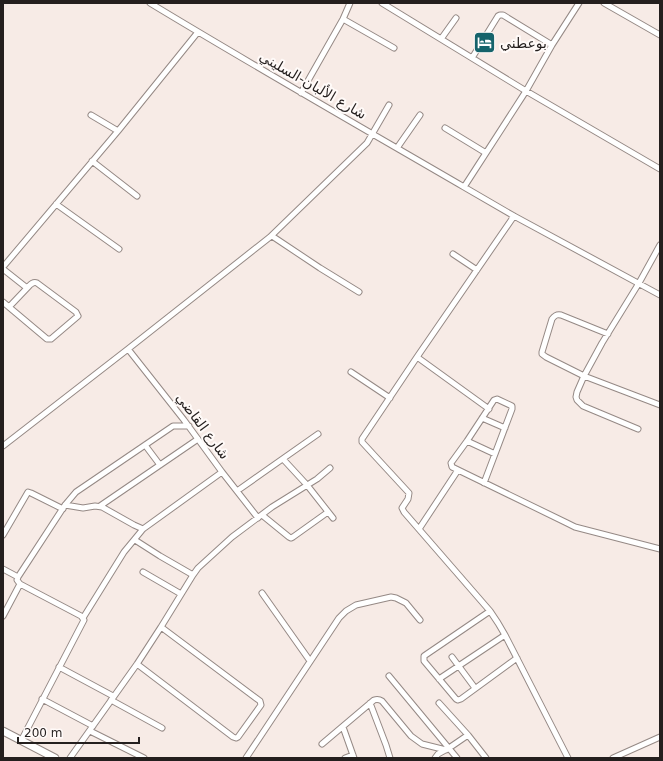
<svg xmlns="http://www.w3.org/2000/svg" width="663" height="761" viewBox="0 0 663 761" font-family="'DejaVu Sans','Noto Naskh Arabic',sans-serif">
  <style>
    .lines { fill: none; stroke-linecap: round; stroke-linejoin: round }
    .minor-casing { stroke: #958985; stroke-width: 7 }
    .secondary-casing { stroke: #958985; stroke-width: 9 }
    .minor { stroke: #fff; stroke-width: 5 }
    .secondary { stroke: #fff; stroke-width: 7 }
    .labels { text-anchor: middle; dominant-baseline: central; stroke-width: 4; stroke-linejoin: round; paint-order: stroke }
    .poi-label { font-size: 14px; fill: #241f1e; stroke: #fffaf8; text-anchor: start }
    .street-label { font-size: 14px; fill: #241f1e; stroke: #fffaf8 }
  </style>
  <rect width="100%" height="100%" fill="#f7ebe6"/>
  <g class="lines">
    <defs>
      <path id="minor" d="M150,3C254,66 359,126 464,187
        M382,3L526,91L660,169
        M579,3L552,45L526,91L464,187L514,216L660,295
        M604,3L660,35
        M343,19L394,48
        M441,39L456,18
        M472,58L498,16L500,15H503L552,45
        M301,93L343,19L350,3
        M91,115L118,131
        M445,128L486,153
        M397,148L420,115
        M92,161L137,196
        M56,204L119,249
        M514,216L417,357L362,439V442L409,493L408,499L402,508L404,512L490,611L498,623L505,635L568,758
        M272,236L320,268L359,292
        M453,254L477,270
        M3,267L118,131L198,32
        M3,269L27,288C30,285 33,281 37,283L76,312L78,316
        M3,302L47,339H51L78,316
        M9,307L29,286
        M608,334L561,315C557,314 555,315 552,319L542,352V354L546,357L584,376L660,405
        M128,349L184,420L222,472L258,518
        M417,357L489,409
        M351,372L390,398
        M482,418L505,428
        M638,429L583,406L577,400L576,397L577,392L584,376L602,343L639,283L660,245
        M467,441L495,454
        M145,445L160,465
        M3,446L128,349L270,237L367,143L389,105
        M283,459L307,485L333,518
        M484,483L512,409V406L497,399L494,400L467,441L451,463L452,467L567,523L575,527L660,549
        M237,491L318,434
        M65,505L83,508L95,506L102,507L134,525L143,529
        M100,506L198,439
        M262,515L289,537L291,538L293,537L328,512
        M419,529L458,470
        M3,535L28,492L31,493L63,509
        M3,569L18,577
        M143,572L181,594
        M193,575L198,568L232,537L272,507L317,479L330,468
        M262,593L310,661
        M490,611L424,656V661L456,699L458,700L461,699L517,658
        M3,616L20,584
        M83,618L124,552L143,529L222,472
        M452,657L475,688
        M137,664L233,737L236,738L238,737L261,705L260,701L161,627
        M59,667L113,696
        M389,676L457,758
        M439,679L505,635
        M42,699L93,726
        M111,700L162,728
        M370,703L386,745L390,758
        M439,703L468,735L486,758
        M343,727L354,758
        M90,731L144,758
        M21,741L84,620L81,616L20,584L17,580L18,577L65,505L76,492L173,426H189
        M322,744L374,700C377,699 379,699 382,701L411,736L422,744L446,750
        M70,758L137,664L161,627L193,575L160,556L135,540
        M246,758L339,618L346,611L356,605L391,597L396,598L406,603L420,620
        M345,758L353,755
        M435,758L438,754L449,748L468,735
        M613,758L660,737"/>
      <path id="secondary" d="M3,731L55,758"/>
    </defs>
    <!-- minor casing -->
    <use href="#minor" class="minor-casing"/>
    <!-- secondary casing -->
    <use href="#secondary" class="secondary-casing"/>
    <!-- minor -->
    <use href="#minor" class="minor"/>
    <!-- secondary -->
    <use href="#secondary" class="secondary"/>
  </g>
  <!-- icons -->
  <defs>
    <symbol id="hotel-square" viewBox="-11 -11 22 22"><rect x="-9" y="-9" width="18" height="18" rx="4" fill="#15636b" stroke="#fffaf8"/><path d="M-6-4.5h1.5V1H6V5H4.5V3h-9V5H-6ZM-4 0a1.8 1.8 0 1 1 3.6 0ZM.5 0V-2.5h3Q6-2.5 6 0Z" fill="#fff"/></symbol>
  </defs>
  <g fill-rule="evenodd">
    <use href="#hotel-square" x="472" y="30" width="25" height="25"/>
  </g>
  <g class="labels">
    <!-- poi labels -->
    <g class="poi-label">
      <text x="500" y="43">بوعطني</text>
    </g>
    <!-- street labels -->
    <g class="street-label">
      <text transform="translate(313 85) rotate(30)">شارع الألبان-السليني</text>
      <text transform="translate(203 426) rotate(53)">شارع القاضي</text>
    </g>
  </g>
  <!-- border -->
  <rect width="663" height="761" fill="none" stroke="#241f1e" stroke-width="8"/>
  <!-- scale -->
  <path d="M18 737v6h121v-6" fill="none" stroke="#241f1e" stroke-width="2"/>
  <text x="24" y="737" font-size="12" fill="#241f1e" stroke="#fffaf8" stroke-width="3" paint-order="stroke">200 m</text>
</svg>
